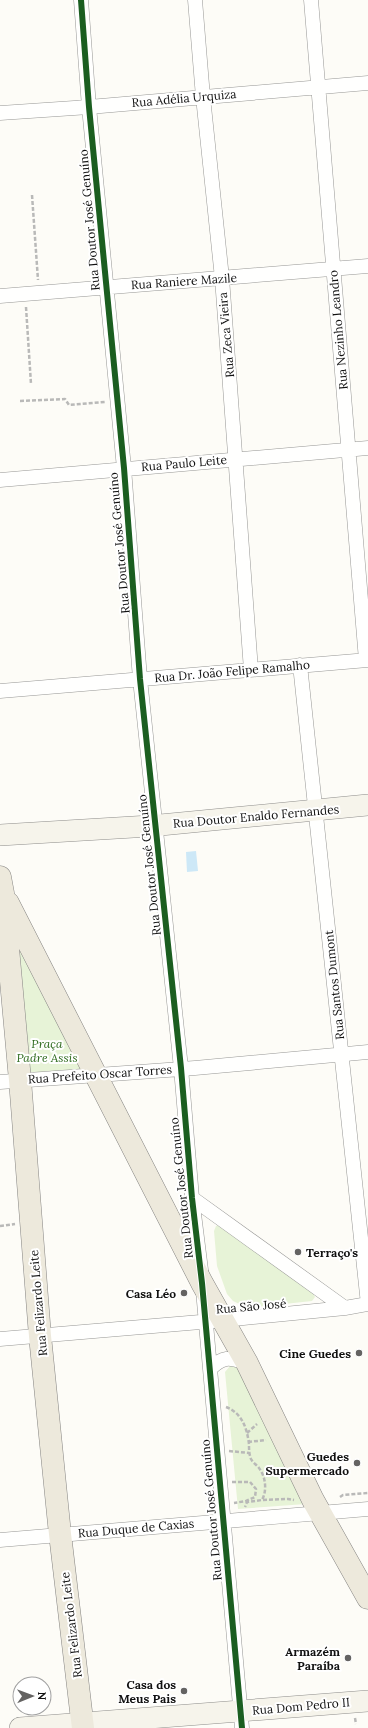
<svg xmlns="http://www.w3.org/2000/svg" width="368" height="1728" viewBox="0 0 368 1728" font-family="Lora,serif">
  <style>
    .green { fill: #e7f3d7 }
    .water { fill: #cde8f7 }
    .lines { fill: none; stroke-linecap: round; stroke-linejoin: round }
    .street-casing { stroke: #979795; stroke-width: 15 }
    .secondary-casing { stroke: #8e8d8b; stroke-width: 22 }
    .primary-casing { stroke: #858482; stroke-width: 23 }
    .path { stroke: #b9b9b8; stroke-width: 2.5; stroke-dasharray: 4 2; stroke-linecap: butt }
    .street { stroke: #fffffe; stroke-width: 14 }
    .secondary { stroke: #f6f4eb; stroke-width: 21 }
    .primary { stroke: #ede9dc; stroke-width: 22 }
    .cycleway-casing { stroke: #fff; stroke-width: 8 }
    .cycleway { stroke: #1b5e20; stroke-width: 6 }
    .poi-dot { fill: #646362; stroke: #fff; stroke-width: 1.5 }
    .labels { text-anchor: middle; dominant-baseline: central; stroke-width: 4; stroke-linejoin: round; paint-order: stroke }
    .street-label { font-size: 12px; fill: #111; stroke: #fff }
    .park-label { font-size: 12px; font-style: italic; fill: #2f6b1f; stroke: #fff }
    .poi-label { font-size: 12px; font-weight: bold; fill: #111; stroke: #fff; text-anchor: end }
  </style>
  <rect width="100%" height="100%" fill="#fdfcf7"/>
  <!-- green -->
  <path class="green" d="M6,923L95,1074L20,1080Z
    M222,1224L313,1293L315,1297L312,1301L248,1308L233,1301L227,1294L217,1266L214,1231L216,1226Z
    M230,1366H238L306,1504L238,1509L225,1372Z"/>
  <!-- water -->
  <path class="water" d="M196,851L198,871L187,872L186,852Z"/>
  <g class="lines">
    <defs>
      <path id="street" d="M81,0L89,107L124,468L140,679L181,1068L192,1198L201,1270
        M195,0L203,97L222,278L251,670
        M311,0L366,660
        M0,113L89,107L368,83
        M0,296L368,266
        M0,480L368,448
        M300,665L368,1304
        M0,691L368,660
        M0,1082L195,1068L368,1052
        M192,1198L345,1308
        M203,1290L242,1728
        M0,1339L224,1320L345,1308L368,1304
        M210,1369C224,1355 230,1358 247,1363
        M0,1540L368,1509"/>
      <path id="secondary" d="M0,835L150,826L368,805
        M20,1728L368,1701"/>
      <path id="primary" d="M0,877L3,893L20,1080L40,1336L60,1534L83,1728
        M8,903L202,1283L247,1363L313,1500L368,1598"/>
    </defs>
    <!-- street casing -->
    <use href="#street" class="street-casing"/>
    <!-- secondary casing -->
    <use href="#secondary" class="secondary-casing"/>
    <!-- primary casing -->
    <use href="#primary" class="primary-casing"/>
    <!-- path -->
    <path class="path" d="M32,195L38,280
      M26,307L31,384
      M20,401L65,399L69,405L105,402
      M0,1226L15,1224
      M226,1407C242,1413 247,1428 249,1444C249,1449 249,1454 251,1459C253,1463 257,1465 259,1468C266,1477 267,1491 262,1500L247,1502L245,1507
      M247,1433L257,1424
      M248,1442L266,1440
      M229,1451L249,1453
      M232,1482H250L256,1489L255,1497L246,1501L234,1503
      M340,1497L343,1495L368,1493
      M263,1500L288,1499L294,1500
      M355,1718L356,1724"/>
    <!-- street -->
    <use href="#street" class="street"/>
    <!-- secondary -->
    <use href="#secondary" class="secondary"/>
    <!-- primary -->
    <use href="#primary" class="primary"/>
    <defs>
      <path id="cycleway" d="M81,0L89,107L124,468L140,679L181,1068L192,1198L202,1283L242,1728"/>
    </defs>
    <!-- cycleway casing -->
    <use href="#cycleway" class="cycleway-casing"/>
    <!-- cycleway -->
    <use href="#cycleway" class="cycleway"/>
  </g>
  <!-- markers -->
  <g class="poi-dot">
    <circle cx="298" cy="1252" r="4"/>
    <circle cx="184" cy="1293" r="4"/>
    <circle cx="359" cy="1353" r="4"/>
    <circle cx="357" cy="1463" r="4"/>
    <circle cx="348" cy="1658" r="4"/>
    <circle cx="184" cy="1691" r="4"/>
  </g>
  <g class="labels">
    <!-- street labels -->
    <g class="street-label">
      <text transform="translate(184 98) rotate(-5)">Rua Adélia Urquiza</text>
      <text transform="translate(89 220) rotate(-95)">Rua Doutor José Genuíno</text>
      <text transform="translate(184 281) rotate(-4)">Rua Raniere Mazile</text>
      <text transform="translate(338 330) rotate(-95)">Rua Nezinho Leandro</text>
      <text transform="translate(226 335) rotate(-95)">Rua Zeca Vieira</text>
      <text transform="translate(184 463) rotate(-5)">Rua Paulo Leite</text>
      <text transform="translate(119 543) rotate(-95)">Rua Doutor José Genuíno</text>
      <text transform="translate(232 671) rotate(-5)">Rua Dr. João Felipe Ramalho</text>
      <text transform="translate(256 816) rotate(-5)">Rua Doutor Enaldo Fernandes</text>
      <text transform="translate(149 865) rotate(-96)">Rua Doutor José Genuíno</text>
      <text transform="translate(334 985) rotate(-96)">Rua Santos Dumont</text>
      <text transform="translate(100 1074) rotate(-4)">Rua Prefeito Oscar Torres</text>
      <text transform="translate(181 1188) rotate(-96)">Rua Doutor José Genuíno</text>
      <text transform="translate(38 1303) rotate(-95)">Rua Felizardo Leite</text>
      <text transform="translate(251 1306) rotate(-5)">Rua São José</text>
      <text transform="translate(211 1510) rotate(-95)">Rua Doutor José Genuíno</text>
      <text transform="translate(136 1528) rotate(-5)">Rua Duque de Caxias</text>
      <text transform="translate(71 1625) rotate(-97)">Rua Felizardo Leite</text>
      <text transform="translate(301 1706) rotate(-5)">Rua Dom Pedro II</text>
    </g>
    <!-- park labels -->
    <g class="park-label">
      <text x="47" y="1043">Praça<tspan x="47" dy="14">Padre Assis</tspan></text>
    </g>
    <!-- poi labels -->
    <g class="poi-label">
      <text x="306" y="1252" text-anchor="start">Terraço's</text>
      <text x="176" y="1293">Casa Léo</text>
      <text x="351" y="1353">Cine Guedes</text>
      <text x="349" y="1456">Guedes<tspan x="349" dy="14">Supermercado</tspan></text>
      <text x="340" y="1651">Armazém<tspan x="340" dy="14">Paraíba</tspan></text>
      <text x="176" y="1684">Casa dos<tspan x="176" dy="14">Meus Pais</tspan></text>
    </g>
  </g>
  <!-- north arrow -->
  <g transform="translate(32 1696) rotate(89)"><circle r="19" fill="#ffffff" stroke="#a0a0a0"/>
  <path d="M0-3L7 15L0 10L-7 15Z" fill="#646362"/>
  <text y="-6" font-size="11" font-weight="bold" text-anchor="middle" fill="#111111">N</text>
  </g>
</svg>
